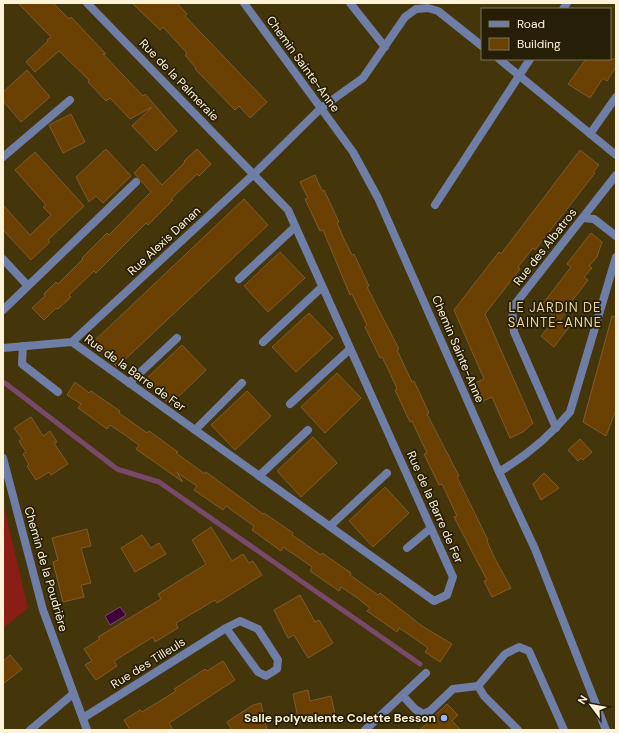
<svg xmlns="http://www.w3.org/2000/svg" width="619" height="733" viewBox="0 0 619 733" font-family="'DM Sans',sans-serif">
  <style>
    .green { fill: #8a1d15 }
    .water { fill: #3d003c; stroke: #77496a }
    .lines { fill: none; stroke-linecap: round; stroke-linejoin: round }
    .stream { stroke: #77496a; stroke-width: 5 }
    .building { fill: #6a4103; stroke: #7f5a2e }
    .service { stroke: #6f7ea7; stroke-width: 8 }
    .minor { stroke: #6f7ea7; stroke-width: 8 }
    .poi-dot { fill: #9bb4fd; stroke: #261e07; stroke-width: 1.5 }
    .labels { text-anchor: middle; dominant-baseline: central; stroke-width: 3.5; stroke-linejoin: round; paint-order: stroke }
    .street-label { font-size: 12px; fill: #fef3d7; stroke: #261e07 }
    .poi-label { font-size: 12px; font-weight: bold; fill: #fef3d7; stroke: #261e07; text-anchor: end }
    .neighbourhood-label { font-size: 13px; letter-spacing: 1px; fill: #ebd59c; stroke: #261e07 }
  </style>
  <rect width="100%" height="100%" fill="#44360a"/>
  <!-- green -->
  <path class="green" d="M3,503L28,608L3,628Z"/>
  <!-- water -->
  <path class="water" d="M120,607L126,615L110,625L105,616Z"/>
  <g class="lines">
    <!-- stream -->
    <path class="stream" d="M5,383L117,469L159,482L420,664"/>
  </g>
  <!-- building -->
  <path class="building" d="M18,3H53L69,19L71,17L106,54H103L143,96L145,94L177,131L156,151L132,126L152,107L130,119L110,98L106,101L88,82L89,80L59,51L35,72L26,62L48,41L47,40L51,37Z
    M132,3H177L187,14L185,16L267,102L250,118L239,106L235,110L195,69L196,68L185,55L187,53L163,27L160,30Z
    M586,59H616V67L607,81L603,78L590,98L568,84Z
    M27,70L50,97L21,122L3,101V92Z
    M71,114L85,142L63,153L49,125Z
    M106,149L131,176L103,203L96,196L89,202L76,177Z
    M197,149L211,164L199,176L197,174L171,199L173,200L148,225L146,223L96,273L94,271L69,295L71,297L58,309L56,308L44,320L32,308L45,296L44,294L56,282L58,284L83,259L82,258L107,233L109,235L151,192L134,173L143,164L162,185L185,162L184,161Z
    M580,150L599,165L593,172L595,173L535,250L533,248L518,267L520,269L485,314L533,423L523,432L510,438L492,397L481,402L473,384L484,379L454,310L499,252L501,254Z
    M35,152L84,206L48,240L50,242L31,260L3,230V205L30,235L51,215L43,207L46,205L15,170Z
    M315,175L322,191L324,190L339,222L337,223L344,239L352,255L354,254L369,286L367,287L399,349L397,350L412,382L414,381L429,413L427,414L459,476L457,477L488,540L487,541L494,557L511,588L492,597L484,581L487,580L454,517L457,516L442,484L439,485L424,454L427,453L412,421L410,422L395,390L397,389L390,373L382,357L380,358L365,327L367,325L352,294L350,295L323,230L320,231L305,199L308,198L300,182Z
    M244,199L268,225L117,367L93,342Z
    M591,233L602,242L597,257L589,266L592,268L584,277L588,280L568,306L570,308L560,320L569,327L554,347L541,336L556,318L541,306L571,267L567,264Z
    M280,252L305,278L268,312L244,286Z
    M309,313L333,338L296,372L272,347Z
    M612,316L616,317V410L606,436L583,422Z
    M182,345L206,370L170,405L146,379Z
    M337,373L361,398L325,433L301,407Z
    M75,382L89,393L91,391L120,411L119,413L147,433L149,431L178,452L176,453L205,474L206,472L263,514L264,513L293,533L292,535L321,555L322,553L351,573L350,575L378,595L380,593L422,626L452,644L440,662L425,652L428,648L414,638L399,628L397,632L367,611L370,608L356,597L341,587L339,591L310,571L312,567L298,557L283,547L281,551L252,530L254,526L226,506L223,510L194,490L197,486L182,476L177,472L183,482L136,449L139,445L125,435L110,425L107,429L78,408L81,404L67,395Z
    M247,391L271,416L235,450L211,425Z
    M31,417L43,436L50,431L57,442L54,443L68,464L51,475L49,472L36,480L27,466L29,465L23,454L26,452L19,441L22,439L14,428Z
    M313,437L337,463L301,497L277,471Z
    M580,439L592,452L583,460L581,458L578,461L568,450Z
    M544,473L559,488L541,500L533,484Z
    M385,487L409,513L373,547L349,521Z
    M211,527L232,561L243,554L249,563L253,561L262,575L217,603L215,600L176,623L178,628L155,642L153,637L114,661L117,666L96,680L85,665L92,661L84,649L100,639L98,637L161,599L158,594L206,564L192,540Z
    M87,529L91,546L81,548L91,583L81,585L84,597L63,602L53,562L58,560L52,538Z
    M142,535L151,548L159,543L166,554L135,572L121,548Z
    M300,595L315,622L319,620L333,643L308,658L294,635L288,638L274,610Z
    M10,655L22,669L3,684V661Z
    M223,661L235,680L169,723L173,730H130L124,720L140,710L142,712L176,691L174,689L205,669L207,671Z
    M308,690L310,701L331,696L335,714L299,723L293,694Z
    M261,703L267,730H232L227,722L253,705Z
    M447,704L458,715L452,721L461,730H420Z"/>
  <g class="lines">
    <!-- service -->
    <path class="service" d="M3,157L70,100
      M3,259L28,286
      M239,279L295,227
      M3,310L136,182
      M263,342L322,287
      M23,346L22,364L58,392
      M129,383L177,338
      M290,404L350,349
      M195,430L242,383
      M259,476L308,430
      M330,526L387,473
      M407,548L431,528
      M478,686L484,696L518,730
      M403,696L415,709L423,714L430,711L453,689L478,686L505,654L519,647L529,651L564,730
      M365,730L426,673"/>
    <!-- minor -->
    <path class="minor" d="M244,3L353,152L378,198L499,472L535,549L606,730
      M350,3L385,47
      M563,9L567,3
      M499,59L616,155
      M590,134L616,97
      M435,205L530,59
      M583,218L594,219L616,236
      M72,342L434,601L447,595L453,577L288,210L87,3
      M3,348L72,342L254,174L321,108L363,78L405,17L416,9L428,8L438,11L482,46
      M556,428L514,332L512,308L616,175
      M3,458L43,610L87,730
      M499,472C526,456 550,436 570,412L616,257
      M83,718L226,628L240,621L258,629L278,660L277,669L266,676L258,672L226,628
      M30,730L73,694"/>
  </g>
  <!-- markers -->
  <circle class="poi-dot" cx="444" cy="718" r="4"/>
  <g class="labels">
    <!-- street labels -->
    <g class="street-label">
      <text transform="translate(303 64) rotate(54)">Chemin Sainte-Anne</text>
      <text transform="translate(179 80) rotate(46)">Rue de la Palmeraie</text>
      <text transform="translate(164 241) rotate(-43)">Rue Alexis Danan</text>
      <text transform="translate(545 247) rotate(-52)">Rue des Albatros</text>
      <text transform="translate(458 349) rotate(67)">Chemin Sainte-Anne</text>
      <text transform="translate(135 373) rotate(36)">Rue de la Barre de Fer</text>
      <text transform="translate(435 507) rotate(66)">Rue de la Barre de Fer</text>
      <text transform="translate(46 569) rotate(74)">Chemin de la Poudrière</text>
      <text transform="translate(148 663) rotate(-32)">Rue des Tilleuls</text>
    </g>
    <!-- poi labels -->
    <g class="poi-label">
      <text x="436" y="718">Salle polyvalente Colette Besson</text>
    </g>
    <!-- neighbourhood labels -->
    <g class="neighbourhood-label">
      <text x="555" y="307">LE JARDIN DE<tspan x="555" dy="15">SAINTE-ANNE</tspan></text>
    </g>
  </g>
  <!-- border -->
  <rect width="619" height="733" fill="none" stroke="#fef3d7" stroke-width="8"/>
  <!-- legend -->
  <rect x="481" y="8" width="130" height="52" fill="#261e07" stroke="#7c735a"/>
  <rect x="489" y="21" width="20" height="6" fill="#6f7ea7" stroke="#7c735a"/>
  <text x="517" y="28" font-size="12" fill="#fef3d7">Road</text>
  <rect x="489" y="38" width="20" height="12" fill="#6a4103" stroke="#7c735a"/>
  <text x="517" y="48" font-size="12" fill="#fef3d7">Building</text>
  <!-- north arrow -->
  <g transform="translate(591 705) rotate(302)" stroke="#261e07" stroke-width="3" paint-order="stroke">
  <path d="M0-3L7 15L0 10L-7 15Z" fill="#fef3d7"/>
  <text y="-6" font-size="11" font-weight="bold" text-anchor="middle" fill="#fef3d7">N</text>
  </g>
</svg>
